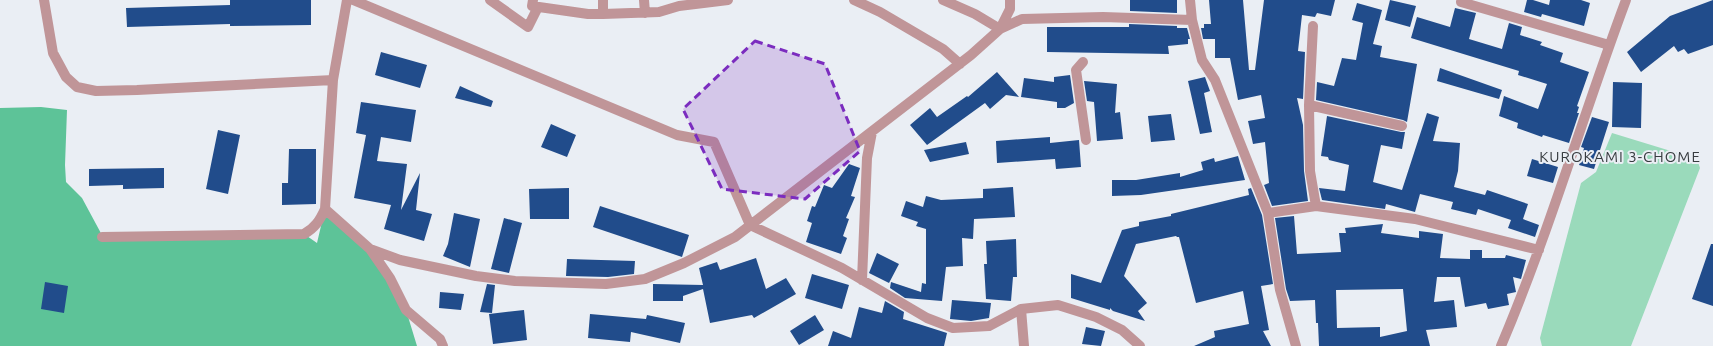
<svg xmlns="http://www.w3.org/2000/svg" width="1713" height="346" viewBox="0 0 1713 346" font-family="Ubuntu,sans-serif">
  <style>
    .green { fill: #9adabb }
    .forest { fill: #5dc398 }
    .building { fill: #214c8b; fill-rule: evenodd }
    .lines { fill: none; stroke-linecap: round; stroke-linejoin: round }
    .minor { stroke: #c09598; stroke-width: 10 }
    .marked { fill: #7b2cbf; fill-opacity: 0.2; stroke: #7b2cbf; stroke-width: 3; stroke-dasharray: 8 5; stroke-linejoin: round }
    .labels { text-anchor: middle; dominant-baseline: central; stroke-width: 4; stroke-linejoin: round; paint-order: stroke }
    .neighbourhood-label { font-size: 15px; letter-spacing: 1px; fill: #383c40; stroke: #eaeef4 }
  </style>
  <rect width="100%" height="100%" fill="#eaeef4"/>
  <!-- green -->
  <path class="green" d="M1612,133L1697,159L1700,168L1631,346H1542L1540,338L1581,183L1596,172Z"/>
  <!-- forest -->
  <path class="forest" d="M41,107L67,110L65,165L66,182L82,198L103,237L304,234L317,243L325,209L370,249L406,310L417,346H0V108Z"/>
  <!-- building -->
  <path class="building" d="M230,0H311V25L230,26V24L127,27L126,8L230,5Z
    M1130,0H1177V13L1130,11Z
    M1209,0H1243L1249,70H1255L1264,0H1335L1331,16L1317,13L1315,17L1302,15L1298,51L1305,52L1303,99L1297,98L1303,125L1304,171L1308,201L1272,206L1264,185L1269,183L1265,142L1253,144L1248,121L1265,118L1261,95L1238,100L1230,58H1215V39H1203L1201,28H1204V24H1211Z
    M1390,0L1416,6L1410,27L1385,20Z
    M1527,0H1533L1549,5L1550,0H1581L1590,3L1584,26L1542,14L1541,17L1524,12Z
    M1713,0V45L1688,54L1684,49L1678,52L1674,46L1641,72L1627,52L1670,16Z
    M1357,3L1382,10L1373,44L1382,46L1380,57L1417,64L1407,122L1403,120L1316,100L1317,82L1334,86L1342,58L1356,60L1363,23L1352,20Z
    M1455,8L1476,13L1469,39L1502,49L1509,23L1522,27L1520,35L1542,42L1540,45L1563,53L1560,62L1589,72L1577,106L1579,107L1577,113H1579L1569,143L1543,135L1542,137L1517,128L1518,123L1499,116L1504,96L1538,109L1547,84L1518,75L1519,71L1411,38L1417,17L1450,27Z
    M1129,24L1177,26V28H1187L1190,39H1188V44L1168,46L1169,54L1047,52V27H1129Z
    M381,52L427,65L420,88L375,75Z
    M1440,68L1502,90L1499,99L1437,81Z
    M997,72L1019,97L1006,95L990,109L985,103L927,145L910,125L930,108L937,117L967,96L968,97Z
    M1070,75L1074,103L1065,108H1057V102L1021,97L1024,78L1054,82V77Z
    M1205,77L1210,91L1204,93L1212,132L1200,134L1188,81Z
    M1084,81L1117,84L1115,113L1120,112L1123,139L1097,141L1094,102L1087,101Z
    M1613,82L1642,83L1641,128L1612,127Z
    M460,86L493,101L491,107L455,98Z
    M361,102L416,110L411,142L381,137L377,161L407,164L401,210L420,173L416,210L432,214L424,241L384,229L391,205L354,198L366,135L356,133Z
    M1427,113L1439,117L1433,141L1460,143L1458,171L1454,187L1485,195L1487,190L1528,204L1523,219L1539,225L1535,237L1508,228L1511,220L1478,209L1476,215L1451,209L1453,202L1420,194L1415,212L1386,204L1385,209L1322,200L1319,188L1345,191L1349,165L1329,160L1328,157L1321,156L1327,116L1401,132H1405L1402,149L1381,145L1373,182L1402,190Z
    M1171,114L1175,140L1151,142L1148,116Z
    M1592,117L1609,122L1594,169L1579,165L1584,148L1581,147Z
    M551,124L576,135L567,157L541,147Z
    M218,130L240,135L228,194L206,189Z
    M1050,137V143L1079,140L1081,167L1056,169L1055,159L997,163L996,141Z
    M966,142L969,154L930,162L924,150Z
    M289,149H316V204L282,205V183H288Z
    M1238,156L1245,180L1141,195L1112,196V180H1136L1180,173V177L1203,170L1201,162L1214,158L1215,162Z
    M1532,159L1558,167L1553,183L1527,176Z
    M849,164L860,168L851,196L855,197L846,218L849,219L843,236L847,238L841,254L806,242L812,223L807,221L812,206L815,207L824,185L832,188Z
    M164,168V188L123,189V185L89,186V169Z
    M1013,187L1015,217L974,219L973,239L962,238L963,266L946,267L942,301L905,298L890,288L891,282L921,292L922,283L926,284V229L916,226L918,222L901,216L906,201L923,207L926,196L941,200L983,198V189Z
    M569,188V219H530L529,189Z
    M1251,188L1262,215L1273,284L1261,286L1269,330L1263,331L1271,346H1194L1215,337L1214,331L1249,324L1243,291L1196,303L1179,237H1177L1176,236L1136,244L1124,276L1147,303L1138,311L1145,321L1113,311L1110,308V310L1071,298V274L1101,283L1122,230L1139,226V222L1171,216V214L1249,195L1248,189Z
    M600,206L689,235L682,257L593,227Z
    M454,213L480,219L470,267L443,256L448,244Z
    M1294,216L1297,254L1341,252L1339,233H1346L1345,228L1383,224L1381,233L1419,238V231L1443,234L1440,258L1470,259V250H1482V258H1505L1506,255L1526,260L1521,279L1513,277L1516,292L1507,294L1509,305L1488,309L1486,303L1465,307L1460,277H1437L1434,302L1454,300L1457,327L1426,330L1430,346H1319L1318,323H1316L1315,300L1290,301L1286,289L1275,218ZM1403,289L1407,331L1380,337V327L1337,328L1336,290Z
    M504,218L522,223L509,273L491,269Z
    M1016,239L1017,277H1013L1011,301L986,299L984,264H987L986,241Z
    M1711,244H1713V306L1692,299Z
    M877,253L899,264L889,283L869,273Z
    M756,258L766,289L786,278L796,294L754,318L752,315L710,323L703,289L683,296V301H653V284L703,285L699,268L717,262L720,270Z
    M567,259L635,261L634,274L608,277L566,276Z
    M812,274L849,285L842,309L805,298Z
    M45,282L68,286L64,313L41,309Z
    M487,284L495,285L492,313L480,312Z
    M440,292L464,294L461,310L439,308Z
    M952,300L991,303L989,318L971,321L950,319Z
    M885,301L904,312L903,319L947,333L944,346H828L833,331L851,338L859,307L882,313Z
    M524,310L527,340L493,344L489,314Z
    M590,314L646,319L647,315L685,323L680,343L631,332L630,342L588,338Z
    M815,315L824,330L799,345L790,331Z
    M1086,327L1105,331L1101,346L1082,344Z"/>
  <g class="lines">
    <!-- minor -->
    <path class="minor" d="M44,0L53,53L66,77L77,87L96,91L137,90L333,80
      M353,0L677,135L714,142L750,225L842,268L927,318L953,328L989,326L1021,309L1058,305L1096,317L1122,330L1140,346
      M490,0L528,27L538,7
      M533,0L532,6L588,14H603
      M603,0V14L659,12L679,6L728,0
      M644,0L645,13
      M854,0L880,12L943,49L960,64
      M943,0L975,14L1000,29
      M1190,0L1192,20L1202,60L1215,80L1268,213L1280,290L1296,346
      M1461,2L1609,45
      M1313,26L1309,105L1310,171L1316,206
      M1000,29L1010,9V0
      M1083,62L1076,70L1086,140
      M1309,105L1402,126
      M325,209L370,249L390,278L406,310L440,339L443,346
      M1268,213L1316,206L1415,219L1539,250
      M102,237L304,234C315,228 320,220 325,209L333,80L347,0
      M370,249L400,260L476,276L515,281L606,284L645,279L684,263L735,237L971,55L1000,29L1022,19L1103,17L1192,20
      M862,280L867,158L872,132
      M1021,309L1024,346
      M1501,346C1549,233 1583,115 1626,0"/>
  </g>
  <!-- marked area -->
  <path class="marked" d="M755,41L825,64L860,151L805,199L722,189L683,109Z"/>
  <g class="labels">
    <!-- neighbourhood labels -->
    <g class="neighbourhood-label">
      <text x="1620" y="156">KUROKAMI 3-CHOME</text>
    </g>
  </g>
</svg>
